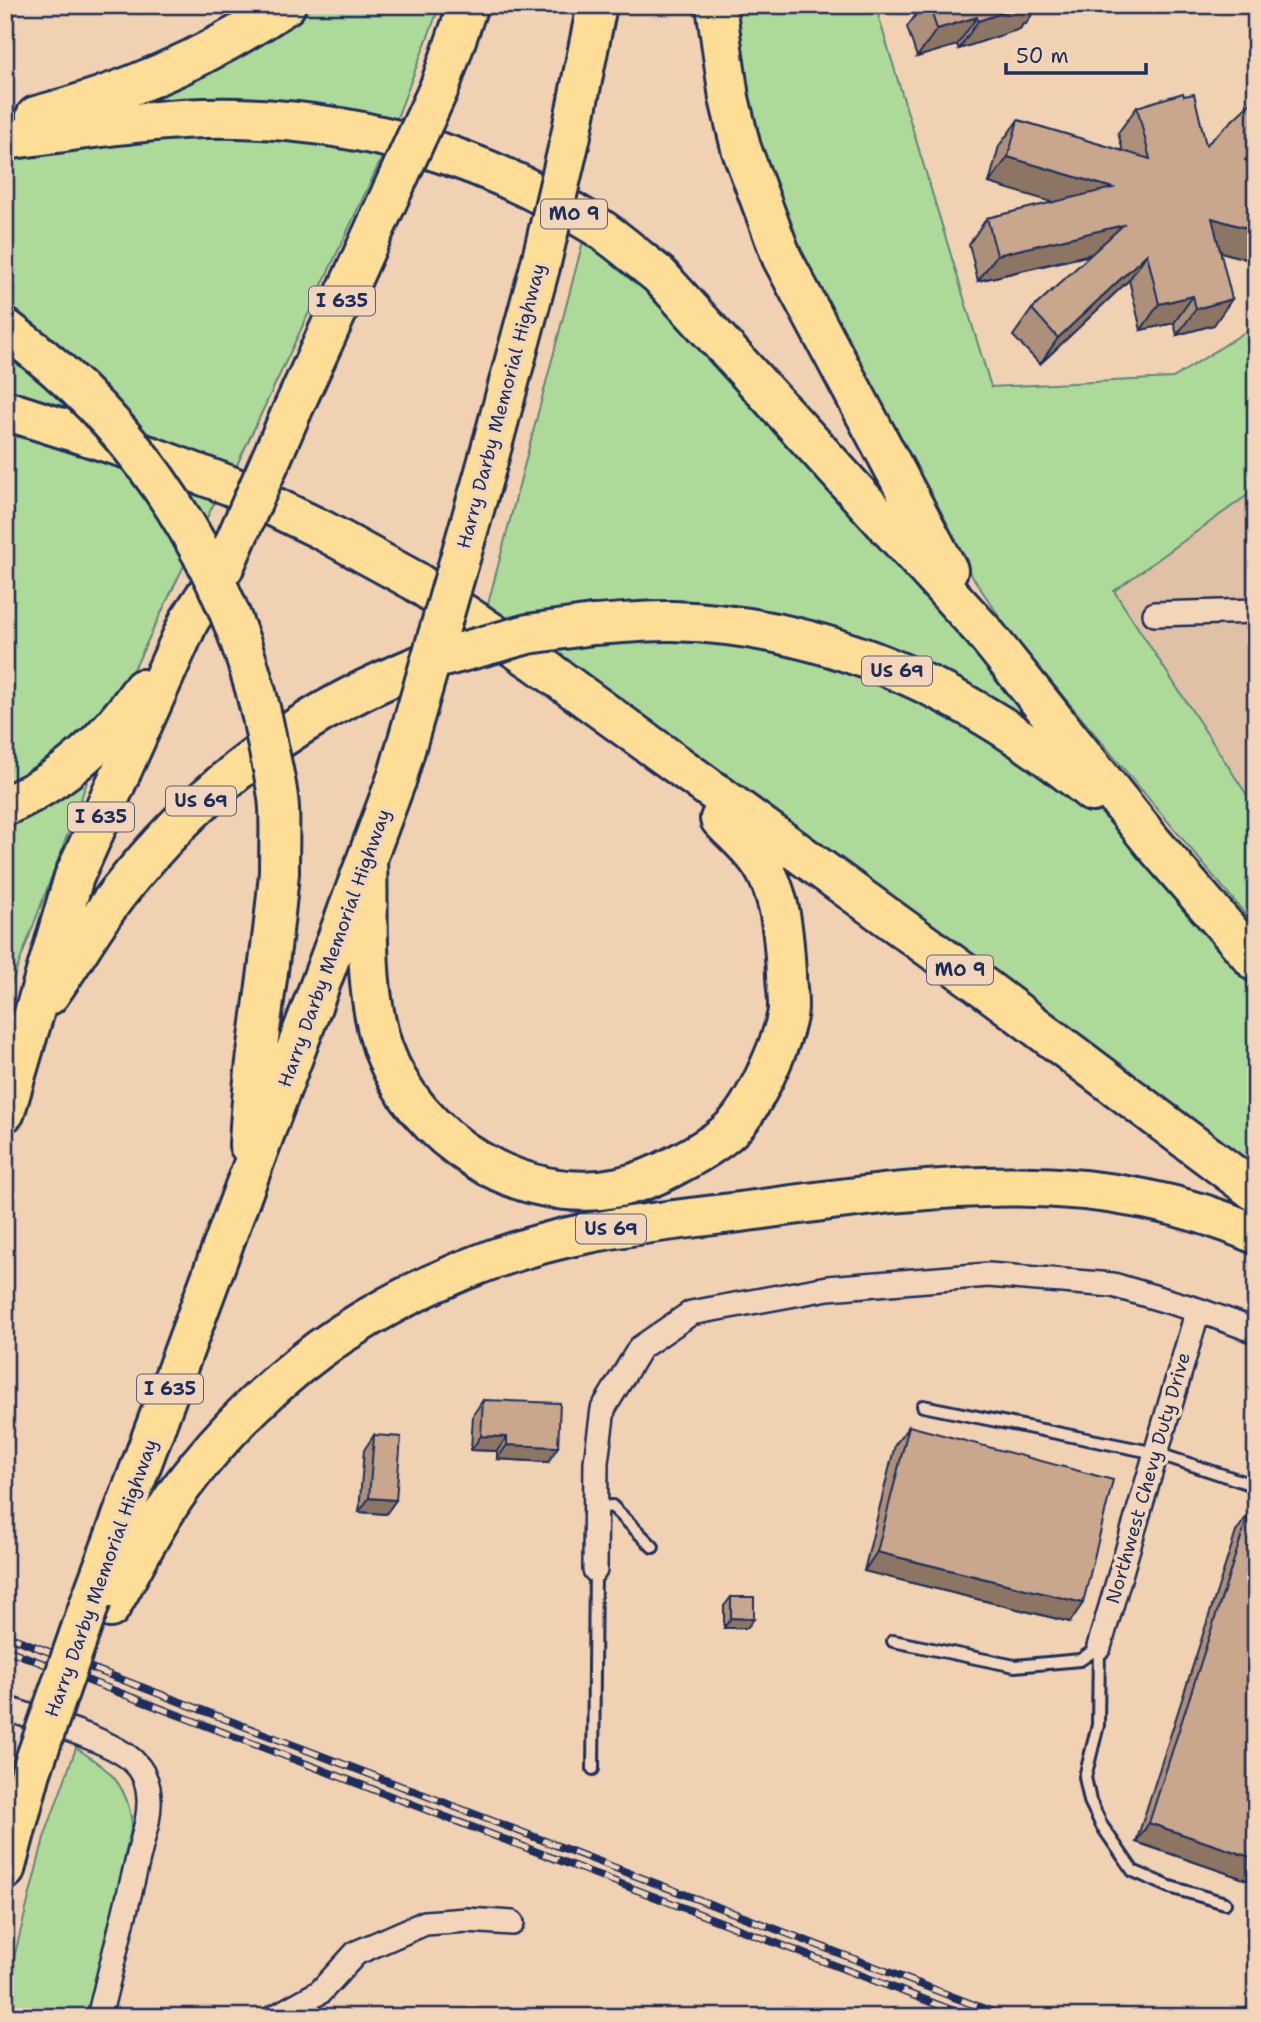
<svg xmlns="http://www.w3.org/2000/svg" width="1261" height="2022" viewBox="0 0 1261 2022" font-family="'Shantell Sans',sans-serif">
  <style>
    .built { fill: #e0c1a6 }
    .green { fill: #adda99; stroke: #64847c; stroke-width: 2 }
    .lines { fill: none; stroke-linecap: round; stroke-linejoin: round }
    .service-casing { stroke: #1b2f5e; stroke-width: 16 }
    .minor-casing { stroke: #1b2f5e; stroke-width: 28 }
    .motorway-casing { stroke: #1b2f5e; stroke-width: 44 }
    .service { stroke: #f3d6b9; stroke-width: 10 }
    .minor { stroke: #f3d6b9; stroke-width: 23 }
    .motorway { stroke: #fede96; stroke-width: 38 }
    .rail-casing { stroke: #1b2f5e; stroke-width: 8 }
    .rail { stroke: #f3d6b9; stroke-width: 5; stroke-dasharray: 16; stroke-linecap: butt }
    .motorway-bridge-casing { stroke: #1b2f5e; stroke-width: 44; stroke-linecap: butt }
    .motorway-bridge { stroke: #fede96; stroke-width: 38 }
    .wall { fill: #ad9079; stroke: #1b2f5e; stroke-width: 2 }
    .shaded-wall { fill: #8d7563; stroke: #1b2f5e; stroke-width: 2 }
    .building { fill: #c9a78d; stroke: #1b2f5e; stroke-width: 2 }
    .labels { text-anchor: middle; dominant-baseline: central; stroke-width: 7; stroke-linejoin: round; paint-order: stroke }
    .shield { fill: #f3d6b9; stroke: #5c6179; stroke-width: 2 }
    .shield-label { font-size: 18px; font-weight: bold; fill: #1b2f5e }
    .street-label { font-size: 19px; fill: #1b2f5e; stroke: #f3d6b9 }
  </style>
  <rect width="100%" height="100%" fill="#f0d1b2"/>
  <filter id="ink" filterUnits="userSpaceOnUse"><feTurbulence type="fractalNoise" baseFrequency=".0143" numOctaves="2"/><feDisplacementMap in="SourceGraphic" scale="14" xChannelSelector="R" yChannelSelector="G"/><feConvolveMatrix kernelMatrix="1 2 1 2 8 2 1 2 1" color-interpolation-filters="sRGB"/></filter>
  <g filter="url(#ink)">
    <!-- built -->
    <path class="built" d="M1256,489V809L1114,591Z"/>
    <!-- green -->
    <path class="green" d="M304,5H440L395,123L132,110L116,99Z
      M723,5H875L991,387L1173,378L1256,325V489L1114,591L1256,809V927L1012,635L957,554L785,245Z
      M200,128L388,145L236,467L65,409L5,394V150Z
      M586,230L628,259L684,313L1030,710L1028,718C1004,705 979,689 954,677C872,640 777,612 687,610C637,609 588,614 539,620L533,623L551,643L600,634H700L803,652L928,694L1016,744L1096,808L1131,844L1256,993V1174L488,604Z
      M5,434L80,452L215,501L138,661L96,727L5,796Z
      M92,769L5,1001V822Z
      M76,1748C109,1769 127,1783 132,1824L89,2017H5V1993L44,1838Z"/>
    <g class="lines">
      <defs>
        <path id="service" d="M923,1406L1156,1453L1256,1486
          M596,1508L612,1506L653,1547
          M893,1641L1015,1666L1080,1660L1099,1647
          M1099,1647L1098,1725L1085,1777L1090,1801L1102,1826L1133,1871L1170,1887L1225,1903
          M593,1769L595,1570"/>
        <path id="minor" d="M1155,614L1256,611
          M595,1570L596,1462L603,1409L640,1348L691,1313L828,1288L988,1275L1113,1285L1198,1310L1256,1331
          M1099,1647L1198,1310
          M5,1708C36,1719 113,1740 134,1762C151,1778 151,1801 147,1822L99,2017
          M275,2017L320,1992L356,1953L425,1923L467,1920L512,1923"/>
        <path id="motorway" d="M716,5L729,98L741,148L782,258L948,570
          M440,86L468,5
          M36,116C126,93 209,57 286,5
          M5,140C82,130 161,116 238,118C369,122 485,157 596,226C618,240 638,259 659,275L984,632L1153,843L1256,962
          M570,140L597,5
          M5,328L35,351
          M5,410L153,457L231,486L322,530L415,581L537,663L974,980L1256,1192
          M292,411L392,191
          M486,468L540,267
          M593,625C619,624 647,620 673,621C833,626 971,692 1092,792
          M5,806C63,781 106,741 142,689
          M367,858C369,920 363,988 383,1048C415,1139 522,1208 619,1187C640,1183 660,1174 678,1164C697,1154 720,1141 735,1125C755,1103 781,1046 787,1016C790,1003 786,987 786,974C784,936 781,889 757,858C746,844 732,832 720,819
          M49,995C73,962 93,925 118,893C204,784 305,707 436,659
          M5,1112L74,877L189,621L224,567
          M249,1145C253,1053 272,965 279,872
          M91,1600L397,778
          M110,1608C133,1569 153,1526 180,1489C223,1431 280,1375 340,1335C417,1285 505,1248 594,1232C653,1221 712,1216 770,1208C936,1186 1097,1164 1256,1234
          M5,1870L31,1772"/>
      </defs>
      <!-- service casing -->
      <use href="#service" class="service-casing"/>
      <!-- minor casing -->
      <use href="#minor" class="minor-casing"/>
      <!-- motorway casing -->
      <use href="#motorway" class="motorway-casing"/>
      <!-- service -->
      <use href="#service" class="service"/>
      <!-- minor -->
      <use href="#minor" class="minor"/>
      <!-- motorway -->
      <use href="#motorway" class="motorway"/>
      <defs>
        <path id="rail" d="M5,1635L1006,2017
          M5,1649L970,2017"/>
      </defs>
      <!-- rail casing -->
      <use href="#rail" class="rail-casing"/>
      <!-- rail -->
      <use href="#rail" class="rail"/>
      <defs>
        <path id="motorway-bridge" d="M392,191L440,86
          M540,267L570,140
          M35,351C158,450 240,591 268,746C272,766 278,788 279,808C280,830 279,851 279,872
          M224,567L292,411
          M436,659L528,634L593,625
          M397,778L486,468
          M31,1772L91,1600"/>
      </defs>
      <!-- motorway-bridge casing -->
      <use href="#motorway-bridge" class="motorway-bridge-casing"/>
      <!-- motorway-bridge -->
      <use href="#motorway-bridge" class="motorway-bridge"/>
    </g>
    <!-- wall -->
    <path class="wall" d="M923,5H1026V24H1023L1020,29L959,49L957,45L917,57L907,27Z
      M1137,107L1206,145L1256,159L1250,164L1256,262L1221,252L1214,325L1177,335L1174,323L1141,330L1129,280L1040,364L1013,336L1032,309L1091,255L978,281L969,244L987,218L1054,202L989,183L999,146L1018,120L1123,151L1118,133Z
      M483,1400L548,1462L497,1459V1451L471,1450L473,1415Z
      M909,1426L1070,1622L864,1571L895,1445Z
      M374,1435L386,1514L359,1512L364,1450Z
      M1249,1513L1256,1515V1883L1136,1842L1236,1532Z
      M731,1597L747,1628H724V1606Z"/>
    <!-- shaded-wall -->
    <path class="shaded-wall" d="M1026,5H1038L1026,24H1023L1020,29L959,49L978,21Z
      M977,17L957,45L917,57L937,29Z
      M1256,150V159L1226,187L1245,160Z
      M1008,157L1113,188L1095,215L989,183Z
      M1212,218L1256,231V262L1194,244Z
      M1123,225L1104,251L978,281L997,255Z
      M1147,254L1129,280L1040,364L1058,338Z
      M1193,296L1174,323L1141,330L1159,304Z
      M1232,299L1214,325L1177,335L1196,309Z
      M481,1436L507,1437L497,1451L471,1450Z
      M507,1445L558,1447L548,1462L497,1459Z
      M369,1498L396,1500L386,1514L359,1512Z
      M877,1552L1083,1603L1070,1622L864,1571Z
      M731,1618L754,1619L747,1628H724Z
      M1149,1823L1256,1859V1883L1136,1842Z"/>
    <!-- building -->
    <path class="building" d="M929,5H1026L978,21L977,17L937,29Z
      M1183,93L1184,96L1194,94L1206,145L1256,98V150L1245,160L1256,168V231L1212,218L1232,299L1196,309L1193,296L1159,304L1147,254L1058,338L1032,309L1123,225L997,255L987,218L1113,188L1008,157L1018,120L1150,159L1137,107Z
      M483,1400L560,1403L558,1447L507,1445V1437L481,1436Z
      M909,1426L1113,1480L1083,1603L877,1552Z
      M374,1435L401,1437L396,1500L369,1498Z
      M1249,1513L1256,1515V1859L1149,1823Z
      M731,1597H754V1619L731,1618Z"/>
  </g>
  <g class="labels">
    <!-- shield labels -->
    <g class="shield">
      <rect x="541" y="199.5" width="66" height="29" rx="5"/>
      <rect x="309" y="286.5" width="66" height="29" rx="5"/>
      <rect x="862" y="656.5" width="70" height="29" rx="5"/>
      <rect x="166" y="786.5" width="70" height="29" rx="5"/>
      <rect x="68" y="802.5" width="66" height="29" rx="5"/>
      <rect x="927" y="955.5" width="66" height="29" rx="5"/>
      <rect x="576" y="1214.5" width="70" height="29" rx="5"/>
      <rect x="137" y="1374.5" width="66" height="29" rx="5"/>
    </g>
    <g class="shield-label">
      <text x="574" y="214">MO 9</text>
      <text x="342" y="301">I 635</text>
      <text x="897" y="671">US 69</text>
      <text x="201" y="801">US 69</text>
      <text x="101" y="817">I 635</text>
      <text x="960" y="970">MO 9</text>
      <text x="611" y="1229">US 69</text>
      <text x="170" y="1389">I 635</text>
    </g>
    <!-- street labels -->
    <g class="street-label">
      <text transform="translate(501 406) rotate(-75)">Harry Darby Memorial Highway</text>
      <text transform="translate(334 948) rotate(-70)">Harry Darby Memorial Highway</text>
      <text transform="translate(1148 1478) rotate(-74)">Northwest Chevy Duty Drive</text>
      <text transform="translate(101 1578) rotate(-70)">Harry Darby Memorial Highway</text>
    </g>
  </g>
  <!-- margin -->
  <rect width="1261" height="2022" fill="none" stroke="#f3d6b9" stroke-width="28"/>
  <rect x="14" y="14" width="1233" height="1994" fill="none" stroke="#1b2f5e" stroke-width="2.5" filter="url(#ink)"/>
  <!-- scale -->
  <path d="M1006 63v10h140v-10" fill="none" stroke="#1b2f5e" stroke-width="3.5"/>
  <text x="1016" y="63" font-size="21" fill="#1b2f5e" stroke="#f3d6b9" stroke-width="5" paint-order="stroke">50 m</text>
</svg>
